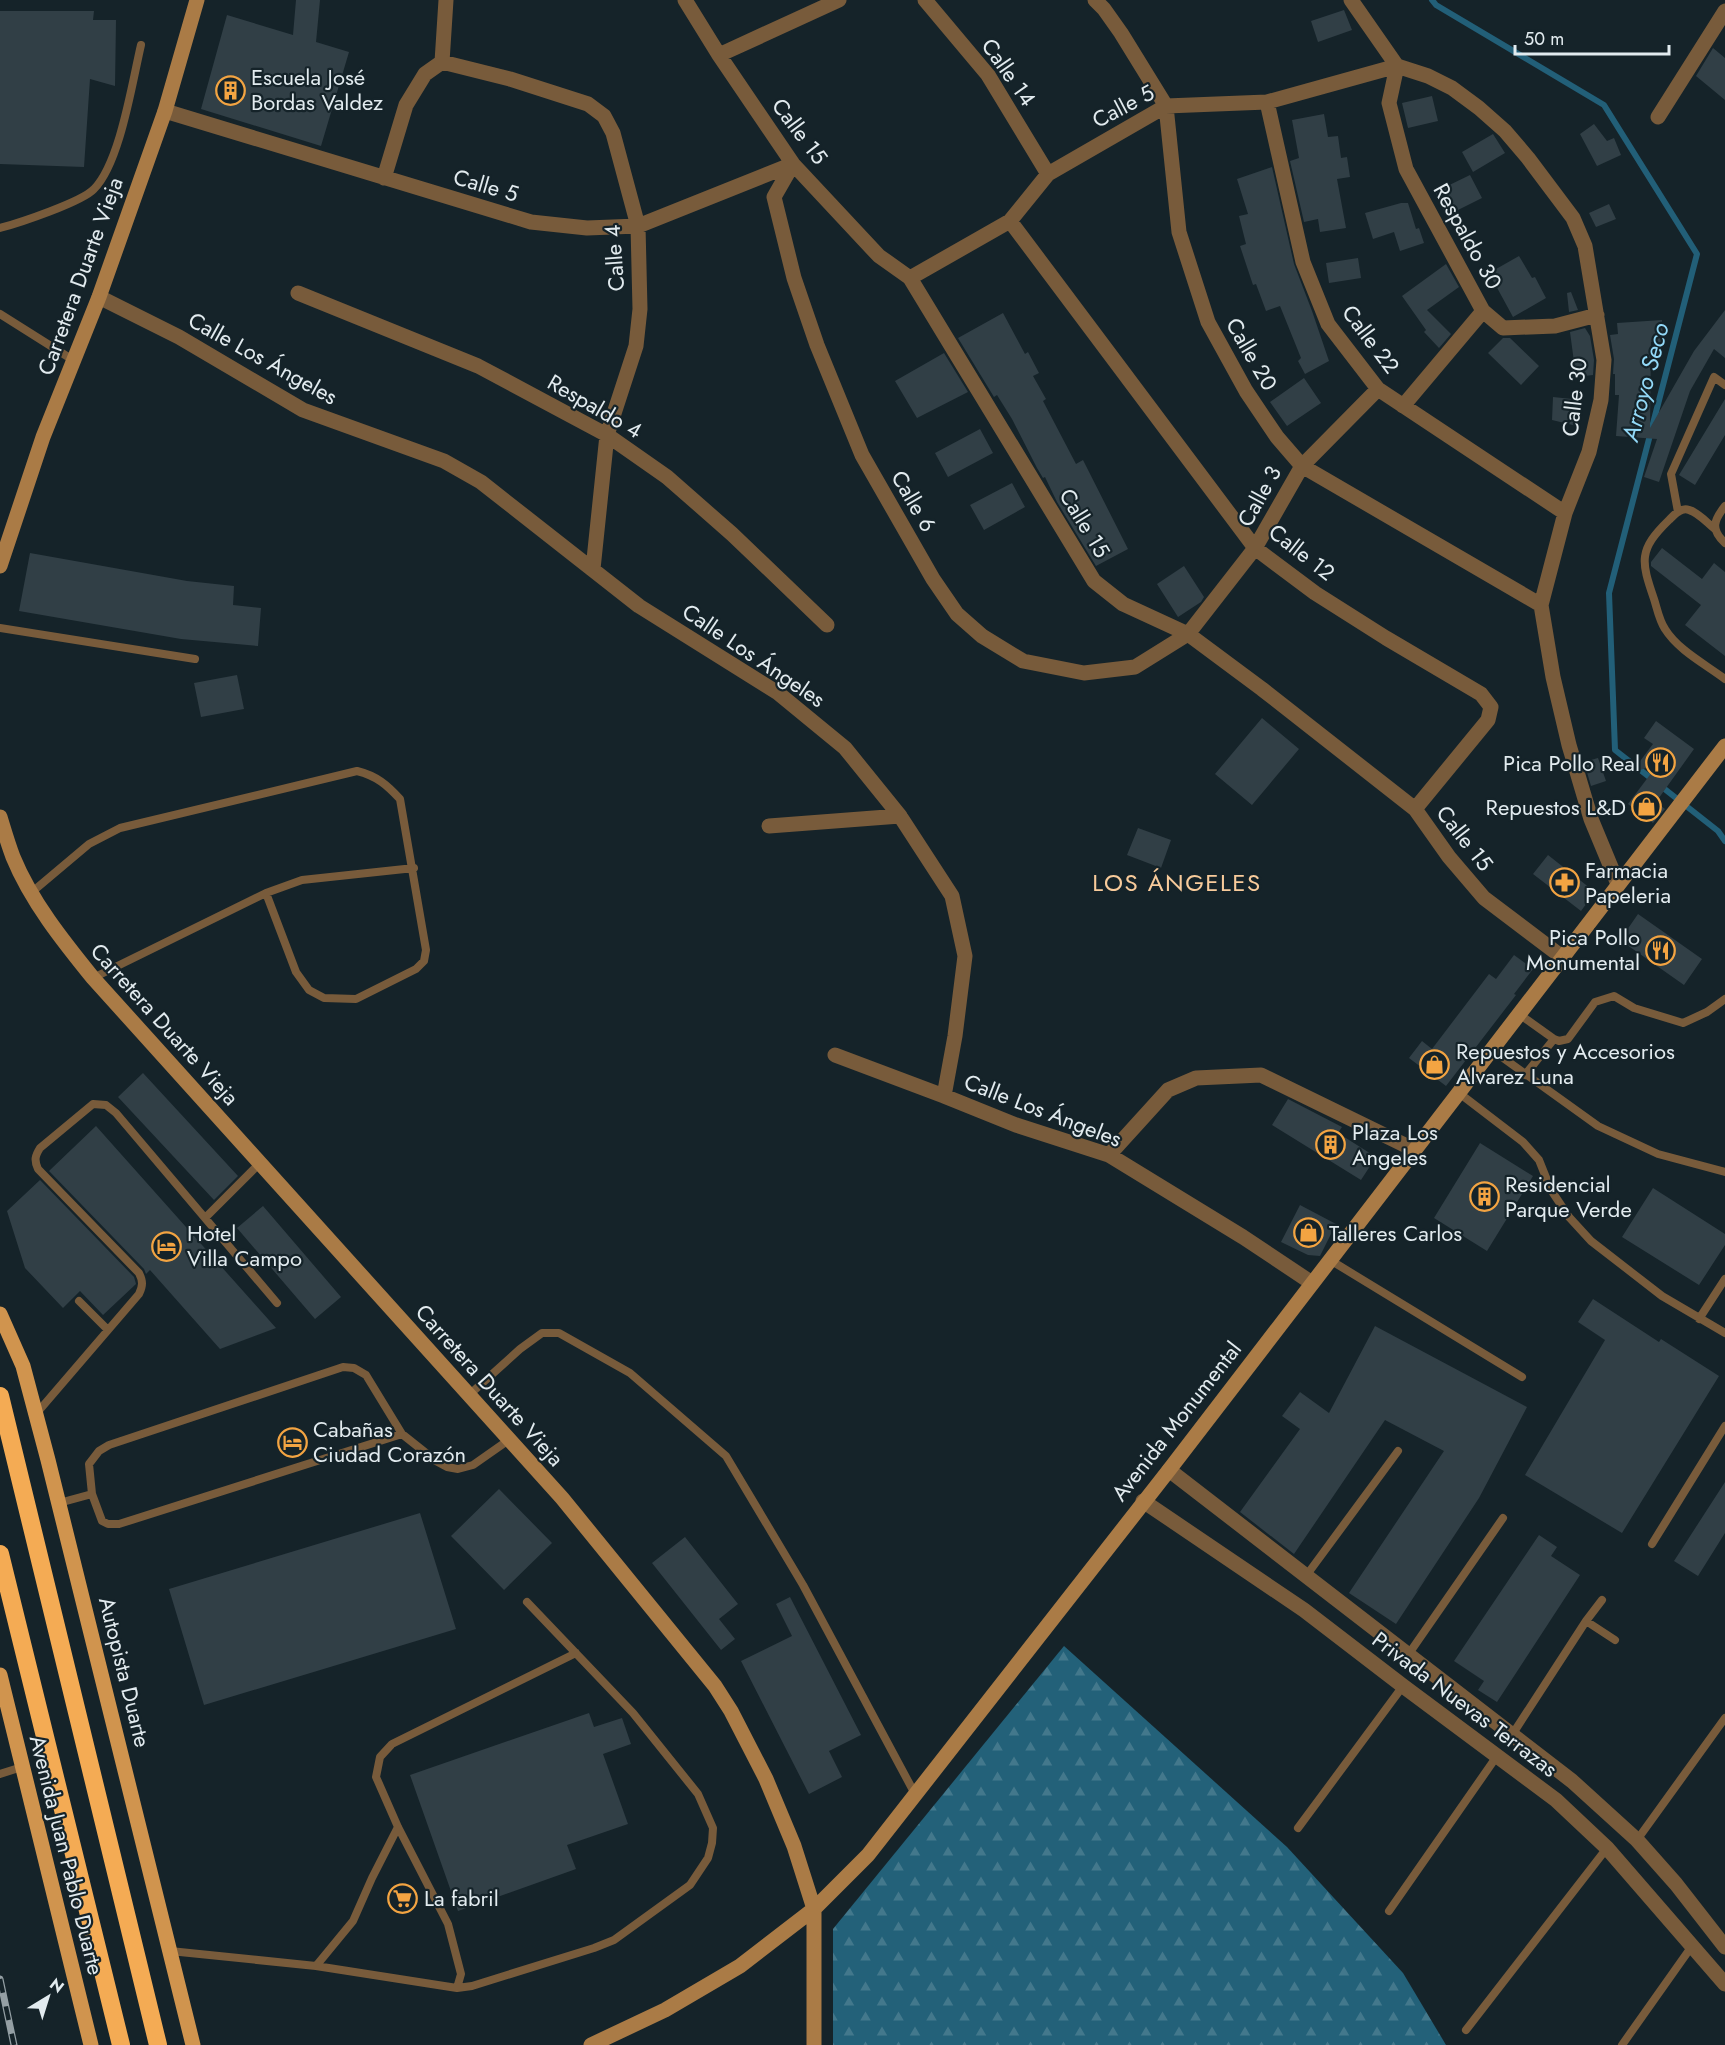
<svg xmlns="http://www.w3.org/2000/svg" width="1725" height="2045" viewBox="0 0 1725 2045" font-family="Jost,sans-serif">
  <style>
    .forest { fill: url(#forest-firs) }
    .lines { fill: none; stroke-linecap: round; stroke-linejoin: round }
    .stream { stroke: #225f78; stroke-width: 6 }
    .building { fill: #313f46 }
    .lane { stroke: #785b3b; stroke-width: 8 }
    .street { stroke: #785b3b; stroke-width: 15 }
    .secondary { stroke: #aa7b46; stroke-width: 15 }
    .primary { stroke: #d0944e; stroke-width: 15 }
    .highway { stroke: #f4ab54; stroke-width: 18 }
    .rail-casing { stroke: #949fa4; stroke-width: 7 }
    .rail { stroke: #152329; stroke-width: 4.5; stroke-dasharray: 14; stroke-linecap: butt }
    .labels { text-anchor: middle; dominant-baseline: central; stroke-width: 4.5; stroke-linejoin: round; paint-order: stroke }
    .street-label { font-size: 22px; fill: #e2ebef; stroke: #152329 }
    .poi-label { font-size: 22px; fill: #e2ebef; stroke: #152329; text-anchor: start }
    .water-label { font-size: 24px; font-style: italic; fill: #93d9f8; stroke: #152329 }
    .neighbourhood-label { font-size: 24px; letter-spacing: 1.5px; fill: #f8cb9b; stroke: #152329 }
  </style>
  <defs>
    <pattern id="forest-firs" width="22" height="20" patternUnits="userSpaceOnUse" patternTransform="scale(1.5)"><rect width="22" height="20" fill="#236179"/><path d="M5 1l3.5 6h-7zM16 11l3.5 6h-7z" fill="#43788c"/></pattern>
  </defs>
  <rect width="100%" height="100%" fill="#152329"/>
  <!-- forest -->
  <path class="forest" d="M1064,1646L1287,1847L1403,1973L1446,2045H833V1929Z"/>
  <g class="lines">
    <!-- stream -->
    <path class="stream" d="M1432,0L1436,5L1604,105L1697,254L1609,593L1615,750L1718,831L1725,841"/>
  </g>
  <!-- building -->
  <path class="building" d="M296,0H320L316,42L349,52L321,146L201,109L227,15L293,35Z
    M1344,10L1352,30L1318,42L1311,21Z
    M0,11H94L93,20H116L115,86L90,79L84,167L0,164Z
    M1713,48L1725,58V100L1696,76Z
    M1432,96L1438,121L1408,128L1402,103Z
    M1324,114L1328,137L1338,136L1341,158L1347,157L1350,177L1337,179L1346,228L1320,232L1318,219L1304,222L1290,161L1299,158L1292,120Z
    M1594,124L1607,141L1614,138L1621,155L1597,166L1580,134Z
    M1493,134L1505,153L1473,172L1462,152Z
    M1272,167L1294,264L1312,311L1329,361L1305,374L1298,361L1301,358L1280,306L1266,311L1256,284L1253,285L1240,246L1246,244L1239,216L1248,214L1237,179Z
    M1470,175L1482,198L1452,213H1445L1435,192Z
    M1401,203H1408L1416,229L1419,228L1424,243L1400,251L1394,232L1373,239L1365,213Z
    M1609,204L1616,219L1596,227L1589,213Z
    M1519,256L1532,278L1535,277L1546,298L1513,317L1489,273Z
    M1358,258L1361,278L1329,283L1326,263Z
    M1446,264L1459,287L1427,310L1451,334L1439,348L1424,332L1426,330L1402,296Z
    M1571,292L1578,310L1569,312L1567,293Z
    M1725,310V358L1714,349L1690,391L1659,482L1644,477L1657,439L1616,436L1619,395H1615V374H1613L1614,359L1610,335L1618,334L1617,323L1662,320L1663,342H1651L1650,428L1694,351Z
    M1003,313L1025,354L1028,352L1039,373L1033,376L1046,399L1043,401L1076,464L1083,460L1128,549L1096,566L1057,502L1045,477L1043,478L1037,468L1012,419L997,395L994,397L958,338Z
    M1585,328L1590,336L1594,360L1593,375L1576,377L1570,332Z
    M1503,338H1510L1539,366L1521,385L1488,353Z
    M944,353L968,392L917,418L895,381Z
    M1304,378L1321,403L1287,426L1270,402Z
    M1553,397L1572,399L1580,406L1577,426L1552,420Z
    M1725,399V435L1695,485L1679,475Z
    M980,429L993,453L948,477L935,453Z
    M1012,483L1025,507L984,530L970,505Z
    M1662,548L1702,579L1714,563L1725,572V656L1685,625L1701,605L1651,566V562Z
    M30,553L187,581L234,586L233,605L261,608L258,646L181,639L19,611Z
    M1184,566L1204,597L1201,602L1178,617L1157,584Z
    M237,675L244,709L201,717L194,683Z
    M1262,718L1299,749L1252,805L1215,774Z
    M1656,721L1694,749L1656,802L1665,809L1653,823L1628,804L1658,764L1631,773L1653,744L1644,738Z
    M1598,758L1606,781L1591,786L1584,762Z
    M1138,828L1171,840L1161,868L1127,855Z
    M1548,855L1595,892L1581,911L1533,874Z
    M1638,914L1702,959L1684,985L1620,940Z
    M1514,955L1533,969L1514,994L1516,995L1446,1086L1409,1058L1422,1041L1432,1049L1489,974L1496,979Z
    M143,1073L238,1176L214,1200L118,1097Z
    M1288,1099L1342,1127L1338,1133L1376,1157L1361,1180L1272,1125Z
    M96,1126L276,1328L220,1349L150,1270L146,1274L144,1269L49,1171Z
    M1480,1143L1533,1176L1487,1251L1434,1218Z
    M40,1180L134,1277L136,1284L103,1315L80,1291L63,1308L25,1268L7,1211Z
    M1653,1188L1725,1234V1245L1699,1285L1622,1237Z
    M1300,1205L1336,1224L1320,1256L1308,1255L1281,1242Z
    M263,1206L341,1297L315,1319L237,1228Z
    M1593,1299L1659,1342L1661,1339L1719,1376L1622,1533L1525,1475L1605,1340L1578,1322Z
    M1375,1326L1527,1407L1479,1498L1396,1624L1349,1593L1444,1451L1385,1420L1294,1554L1240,1512L1300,1429L1282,1416L1300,1392L1329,1413Z
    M1725,1482V1533L1698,1576L1674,1561Z
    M499,1489L552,1543L504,1590L451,1536Z
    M420,1513L456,1629L204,1705L169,1589Z
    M1539,1535L1557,1547L1551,1556L1580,1575L1497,1702L1478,1690L1484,1681L1454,1661Z
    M685,1537L738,1604L719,1619L735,1639L721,1650L652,1563Z
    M790,1597L861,1735L829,1751L842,1777L809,1794L741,1661L792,1636L776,1604Z
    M589,1713L594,1727L622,1718L631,1744L603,1754L628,1824L567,1845L576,1869L458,1911L410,1775Z"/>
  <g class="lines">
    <!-- lane -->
    <path class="lane" d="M0,228C19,223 82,202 94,189C120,163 132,83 141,45
      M0,314L73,360
      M1725,506C1714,520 1710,529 1725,543
      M1678,512L1671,474L1714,377L1725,385
      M1715,529C1707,523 1698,512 1689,510C1681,507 1674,515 1669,520C1638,550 1641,561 1654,599C1657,608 1659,620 1665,629C1678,650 1705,664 1725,679
      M0,628L195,659
      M32,892L89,844L120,828L357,771C377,776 387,785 400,799L426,950L424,961L416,969L356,999L324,998L309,990L296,972L266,893
      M93,978L266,893L302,880L414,868
      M1519,1014L1554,1039L1559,1041L1568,1039L1595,1002L1614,996L1634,1008L1683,1023L1707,1012L1725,999
      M1492,1050L1598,1126L1658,1154L1725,1172
      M1525,1075L1554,1039
      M1459,1093L1523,1142L1539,1160L1551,1190L1569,1217L1591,1241L1662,1296L1725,1333
      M205,1218L259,1164
      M1330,1260L1522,1377
      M79,1301L108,1330
      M1699,1319L1725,1279
      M469,1395L520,1349L542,1333H559L630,1373L726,1456L803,1585L915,1794
      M36,1414L139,1294C143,1286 143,1281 139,1273L38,1169C34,1160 35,1156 40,1148L93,1104L106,1105L116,1113L277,1303
      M402,1434L119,1524H108L102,1521L92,1494L89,1464L99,1451L109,1445L343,1367L354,1368L366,1375L402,1434L436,1461L447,1467L458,1469L473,1465L510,1439
      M59,1503L92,1494
      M1652,1544L1725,1426
      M1306,1576L1398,1451
      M1586,1621L1615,1640
      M1408,1655L1503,1518
      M1512,1735L1586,1621L1602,1600
      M0,1774L22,1767
      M1298,1828L1403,1686
      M1637,1840L1725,1718
      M1389,1911L1497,1756
      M170,1951L316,1966L457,1988L472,1986L594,1948L614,1940L690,1885L708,1858L712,1843L713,1828L698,1794L633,1713L527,1602
      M316,1966L353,1921L372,1878L398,1827
      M457,1988L461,1974L448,1924L398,1827L376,1777L380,1757L392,1744L576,1653
      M1466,2030L1607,1848
      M1622,2045L1692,1946"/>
    <!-- street -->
    <path class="street" d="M685,0L719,55L793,164L879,256L910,278L1094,581L1123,604L1188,634L1262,689L1415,809L1449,857L1484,898L1562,957
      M925,0L988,75L1048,174
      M1095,0L1104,9L1121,33L1166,106L1179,232L1208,322L1246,391L1277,437L1302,466L1541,605
      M1351,0L1397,66L1428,76L1452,88L1479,108L1505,131L1528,158L1573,218L1585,246L1604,360L1601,400L1589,452L1565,513L1541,605L1553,677L1569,745L1591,819L1618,884
      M719,55L839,0
      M442,62L510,79L588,104L604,116L613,133L638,226L640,309L636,346L607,435L593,569
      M1267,102L1303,262L1328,324L1378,389L1565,513
      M165,111L531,222L587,228L638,226L793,164
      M1658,117L1725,11
      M793,164L774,197L794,278L817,345L862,455L933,579L957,614L982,636L1023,661L1084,673L1135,667L1188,634L1255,548L1302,466L1378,389
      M384,178L406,105L425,74L442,62L446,0
      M1010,221L1255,548L1315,593L1386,638L1481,694L1491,707L1488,720L1415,809
      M910,278L1010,221L1048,174L1166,106L1267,102L1397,66L1389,103L1406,169L1483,311L1503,328L1555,326L1597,315
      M298,293L478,366L607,435L667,477L732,534L827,625
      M99,297L179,337L303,410L444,461L481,482L639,606L778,693L845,748L900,816L952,896L965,956L955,1036L944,1096L1016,1125L1109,1155L1243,1237L1312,1283
      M1403,406L1483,311
      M769,826L900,816
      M835,1055L944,1096
      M1109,1155L1168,1090L1196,1078L1261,1075L1415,1150
      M1169,1470L1572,1781L1637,1840L1676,1884L1725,1947
      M1143,1501L1304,1610L1403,1686L1556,1800L1607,1848L1725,1984"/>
    <!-- secondary -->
    <path class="secondary" d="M0,566L43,437L99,297L165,111L197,0
      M0,817C4,830 8,844 13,857C31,901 63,941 93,978L562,1498L715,1686L731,1711L766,1779L794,1846L814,1909V2045
      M591,2045L665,2010L740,1966L814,1909L868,1855L1169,1470L1725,746"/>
    <!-- primary -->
    <path class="primary" d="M0,1314L23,1366L48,1460L193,2045
      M0,1675L91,2045"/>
    <!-- highway -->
    <path class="highway" d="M0,1396L158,2045
      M0,1554L121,2045"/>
    <defs>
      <path id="rail" d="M0,1979L14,2045"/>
    </defs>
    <!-- rail casing -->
    <use href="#rail" class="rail-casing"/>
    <!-- rail -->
    <use href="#rail" class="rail"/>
  </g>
  <!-- icons -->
  <defs>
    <symbol id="building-ring" viewBox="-11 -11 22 22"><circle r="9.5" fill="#152329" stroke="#f3a442" stroke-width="1.5"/><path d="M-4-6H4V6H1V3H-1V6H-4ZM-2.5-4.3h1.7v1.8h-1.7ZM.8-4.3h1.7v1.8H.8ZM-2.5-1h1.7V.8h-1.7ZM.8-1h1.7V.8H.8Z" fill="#f3a442"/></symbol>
    <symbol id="restaurant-ring" viewBox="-11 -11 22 22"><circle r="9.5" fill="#152329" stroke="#f3a442" stroke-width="1.5"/><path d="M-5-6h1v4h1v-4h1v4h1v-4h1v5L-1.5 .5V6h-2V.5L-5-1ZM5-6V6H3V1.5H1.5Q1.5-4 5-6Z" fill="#f3a442"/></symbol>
    <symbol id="shop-ring" viewBox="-11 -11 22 22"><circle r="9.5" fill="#152329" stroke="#f3a442" stroke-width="1.5"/><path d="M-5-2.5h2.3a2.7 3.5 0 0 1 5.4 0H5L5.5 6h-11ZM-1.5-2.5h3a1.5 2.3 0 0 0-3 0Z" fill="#f3a442"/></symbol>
    <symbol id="pharmacy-ring" viewBox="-11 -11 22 22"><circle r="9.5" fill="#152329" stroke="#f3a442" stroke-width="1.5"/><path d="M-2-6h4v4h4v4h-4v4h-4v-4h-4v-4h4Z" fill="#f3a442"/></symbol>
    <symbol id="hotel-ring" viewBox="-11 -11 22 22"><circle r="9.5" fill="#152329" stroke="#f3a442" stroke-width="1.5"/><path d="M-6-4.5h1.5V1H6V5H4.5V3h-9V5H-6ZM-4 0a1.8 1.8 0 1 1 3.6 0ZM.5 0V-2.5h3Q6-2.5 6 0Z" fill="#f3a442"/></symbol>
    <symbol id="supermarket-ring" viewBox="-11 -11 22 22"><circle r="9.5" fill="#152329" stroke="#f3a442" stroke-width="1.5"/><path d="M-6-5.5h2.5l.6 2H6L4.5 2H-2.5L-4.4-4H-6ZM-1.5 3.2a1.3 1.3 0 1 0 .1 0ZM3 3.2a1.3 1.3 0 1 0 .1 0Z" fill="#f3a442"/></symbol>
  </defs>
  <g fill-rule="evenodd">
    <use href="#building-ring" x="214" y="74" width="33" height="33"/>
    <use href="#restaurant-ring" x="1644" y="746" width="33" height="33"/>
    <use href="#shop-ring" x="1630" y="790" width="33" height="33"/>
    <use href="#pharmacy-ring" x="1548" y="866" width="33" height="33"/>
    <use href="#restaurant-ring" x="1644" y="934" width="33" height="33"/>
    <use href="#shop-ring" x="1418" y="1048" width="33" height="33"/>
    <use href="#building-ring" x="1314" y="1128" width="33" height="33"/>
    <use href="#building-ring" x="1468" y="1180" width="33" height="33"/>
    <use href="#shop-ring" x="1292" y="1216" width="33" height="33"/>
    <use href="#hotel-ring" x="150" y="1230" width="33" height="33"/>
    <use href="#hotel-ring" x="276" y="1426" width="33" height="33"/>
    <use href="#supermarket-ring" x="386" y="1882" width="33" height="33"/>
  </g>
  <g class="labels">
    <!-- street labels -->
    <g class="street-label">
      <text transform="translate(1009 72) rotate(55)">Calle 14</text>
      <text transform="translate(1123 106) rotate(-28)">Calle 5</text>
      <text transform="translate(800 131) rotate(53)">Calle 15</text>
      <text transform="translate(486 185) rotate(16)">Calle 5</text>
      <text transform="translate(1468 236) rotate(61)">Respaldo 30</text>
      <text transform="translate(614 258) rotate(-94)">Calle 4</text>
      <text transform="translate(80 276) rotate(-70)">Carretera Duarte Vieja</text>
      <text transform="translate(1371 339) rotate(53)">Calle 22</text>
      <text transform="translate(1252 354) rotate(60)">Calle 20</text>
      <text transform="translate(263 358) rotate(29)">Calle Los Ángeles</text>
      <text transform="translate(1574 397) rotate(-83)">Calle 30</text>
      <text transform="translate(595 406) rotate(30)">Respaldo 4</text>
      <text transform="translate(1259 496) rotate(-61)">Calle 3</text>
      <text transform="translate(914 501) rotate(60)">Calle 6</text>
      <text transform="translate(1085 523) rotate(59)">Calle 15</text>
      <text transform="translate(1302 552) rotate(38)">Calle 12</text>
      <text transform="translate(754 655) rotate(34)">Calle Los Ángeles</text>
      <text transform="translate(1465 838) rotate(52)">Calle 15</text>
      <text transform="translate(165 1024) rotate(48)">Carretera Duarte Vieja</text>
      <text transform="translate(1043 1110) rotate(21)">Calle Los Ángeles</text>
      <text transform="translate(490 1385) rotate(48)">Carretera Duarte Vieja</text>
      <text transform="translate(1176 1421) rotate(-52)">Avenida Monumental</text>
      <text transform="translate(125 1672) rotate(76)">Autopista Duarte</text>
      <text transform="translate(1465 1704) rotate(37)">Privada Nuevas Terrazas</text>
      <text transform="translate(67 1855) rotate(76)">Avenida Juan Pablo Duarte</text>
    </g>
    <!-- poi labels -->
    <g class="poi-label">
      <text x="251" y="77">Escuela José<tspan x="251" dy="25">Bordas Valdez</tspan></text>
      <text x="1640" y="763" text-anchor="end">Pica Pollo Real</text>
      <text x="1626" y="807" text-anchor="end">Repuestos L&amp;D</text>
      <text x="1585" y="870">Farmacia<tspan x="1585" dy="25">Papeleria</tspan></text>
      <text x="1640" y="937" text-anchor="end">Pica Pollo<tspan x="1640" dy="25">Monumental</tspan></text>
      <text x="1456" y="1051">Repuestos y Accesorios<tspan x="1456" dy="25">Alvarez Luna</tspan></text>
      <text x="1352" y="1132">Plaza Los<tspan x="1352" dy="25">Angeles</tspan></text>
      <text x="1505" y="1184">Residencial<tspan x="1505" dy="25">Parque Verde</tspan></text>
      <text x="187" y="1233">Hotel<tspan x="187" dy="25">Villa Campo</tspan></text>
      <text x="1329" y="1233">Talleres Carlos</text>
      <text x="313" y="1429">Cabañas<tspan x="313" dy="25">Ciudad Corazón</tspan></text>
      <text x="424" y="1898">La fabril</text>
    </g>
    <!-- water labels -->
    <g class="water-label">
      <text transform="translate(1645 382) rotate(-75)">Arroyo Seco</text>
    </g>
    <!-- neighbourhood labels -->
    <g class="neighbourhood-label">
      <text x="1177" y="882">LOS ÁNGELES</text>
    </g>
  </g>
  <!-- north arrow -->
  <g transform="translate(48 1997) rotate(38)" stroke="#152329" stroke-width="4.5" paint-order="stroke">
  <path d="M0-4.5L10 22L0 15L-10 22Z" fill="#e2ebef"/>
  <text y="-9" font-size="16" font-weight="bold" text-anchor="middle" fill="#e2ebef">N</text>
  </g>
  <!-- scale -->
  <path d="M1515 45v9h154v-9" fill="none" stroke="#e2ebef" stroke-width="3"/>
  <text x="1524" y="45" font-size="18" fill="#e2ebef" stroke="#152329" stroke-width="4.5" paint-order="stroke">50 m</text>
</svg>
